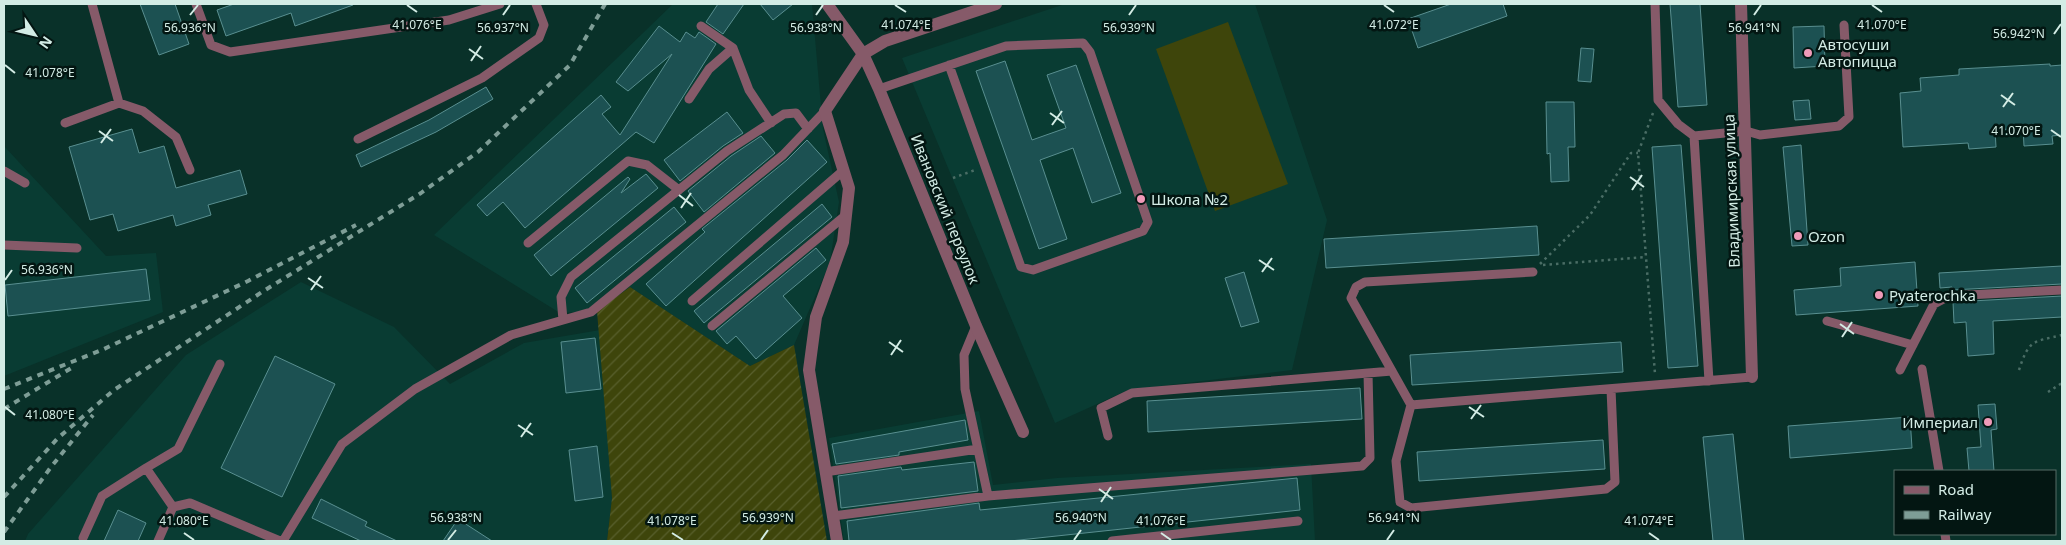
<svg xmlns="http://www.w3.org/2000/svg" width="2066" height="545" viewBox="0 0 2066 545" font-family="'Noto Sans',sans-serif">
  <style>
    .built { fill: #093c33 }
    .grass { fill: #3e450b }
    .garden { fill: url(#garden-furrows) }
    .building { fill: #1c5152; stroke: #598f90 }
    .lines { fill: none; stroke-linecap: round; stroke-linejoin: round }
    .path { stroke: #4a6d65; stroke-width: 2.5; stroke-dasharray: 2.5 4; stroke-linecap: butt }
    .service { stroke: #865a69; stroke-width: 9 }
    .minor { stroke: #865a69; stroke-width: 12 }
    .rail { stroke: #7e9d96; stroke-width: 4; stroke-dasharray: 6 6; stroke-linecap: butt }
    .ticks { fill: none; stroke: #d3ece5; stroke-width: 2 }
    .poi-dot { fill: #ef9ab8; stroke: #031612; stroke-width: 2 }
    .labels { text-anchor: middle; dominant-baseline: central; stroke-width: 5; stroke-linejoin: round; paint-order: stroke }
    .poi-label { font-size: 15px; fill: #d3ece5; stroke: #031612; text-anchor: start }
    .street-label { font-size: 15px; fill: #d3ece5; stroke: #031612 }
    .ticks-label { font-size: 12px; text-anchor: middle; fill: #d3ece5; stroke: #031612; stroke-width: 5; stroke-linejoin: round; paint-order: stroke }
  </style>
  <defs>
    <pattern id="garden-furrows" width="10" height="10" patternUnits="userSpaceOnUse" patternTransform="scale(1.25)"><rect width="10" height="10" fill="#3e450b"/><path d="M-1 1l2-2M0 10L10 0M9 11l2-2" fill="none" stroke="#59602e"/></pattern>
  </defs>
  <rect width="100%" height="100%" fill="#093129"/>
  <!-- built -->
  <path class="built" d="M673,4H812L823,129L839,202L830,262L794,345L750,366L630,287L597,311L560,313L434,235Z
    M1065,4H1255L1327,220L1292,370L1128,390L1055,423L902,58Z
    M4,146L106,256L156,253L163,312L4,376Z
    M301,282L394,327L450,384L524,343L600,330L612,498L607,541H25L28,534L186,355Z
    M979,411L993,485L1057,478L1311,464L1315,541H844L829,438Z"/>
  <!-- grass -->
  <path class="grass" d="M1228,22L1288,184L1215,211L1156,49Z"/>
  <!-- garden -->
  <path class="garden" d="M630,287L750,366L794,345L827,541H607L612,498L597,311Z"/>
  <!-- building -->
  <path class="building" d="M140,4H175L189,44L159,55Z
    M234,4H353V5L295,26L291,13L226,36L217,10Z
    M718,4H744L723,34L706,22Z
    M760,4H793L773,20Z
    M1451,4H1503L1507,16L1418,48L1408,19Z
    M1670,4H1700L1707,105L1678,107Z
    M659,26L680,42L686,32L695,38L699,32L716,44L654,143L636,132L525,228L503,202L487,216L477,205L601,95L611,107L602,114L620,135L672,54L628,91L616,82Z
    M1824,26L1825,66L1794,68L1793,27Z
    M1581,48L1594,49L1591,82L1578,81Z
    M1005,61L1032,140L1066,128L1047,75L1076,65L1121,193L1092,203L1073,148L1040,160L1067,239L1039,249L976,71Z
    M2050,64V66L2062,65V135L2052,136L2053,144L2024,146L2023,128L1995,130L1996,147L1969,149L1968,143L1903,147L1900,93L1921,91L1920,78L1959,75V69Z
    M486,87L493,99L436,132L361,167L356,155L429,120Z
    M1809,100L1811,119L1795,120L1793,101Z
    M1546,102H1574L1575,147H1568L1569,181L1551,182L1550,153L1547,154Z
    M727,112L743,133L723,146L680,181L664,160Z
    M132,129L139,153L164,146L176,188L240,170L247,194L208,205L211,215L176,226L173,215L118,231L113,214L90,220L69,147Z
    M761,136L775,153L704,212L688,191L731,156Z
    M807,140L827,162L666,306L646,284L705,232L702,229L787,160Z
    M1681,145L1698,366L1668,368L1652,147Z
    M1801,145L1808,245L1792,246L1783,147Z
    M646,174L658,188L551,276L534,255L628,177L630,179L621,193Z
    M822,204L832,217L704,323L694,311Z
    M674,207L686,222L587,303L575,288Z
    M1537,226L1539,255L1326,268L1324,239Z
    M816,248L826,260L783,296L802,318L756,359L736,336L727,344L716,331Z
    M1915,262L1918,306L1796,315L1794,290L1841,286L1840,268Z
    M2062,266V284L1952,290V287L1940,288L1939,273Z
    M146,269L150,300L8,316L5,285Z
    M1244,272L1259,322L1241,327L1225,278Z
    M2062,296V317L1993,321L1994,354L1968,356L1966,322L1954,323L1953,302Z
    M595,338L601,389L566,393L561,342Z
    M1621,342L1623,372L1412,385L1410,355Z
    M275,356L335,384L282,497L221,468Z
    M1360,388L1362,419L1148,432L1147,401Z
    M1995,404L1997,429L1991,430L1994,471H1969L1967,448L1981,447L1978,405Z
    M1910,417L1912,448L1790,458L1788,426Z
    M965,420L968,440L899,452V455L836,464L832,444Z
    M1733,434L1744,541H1713L1703,437Z
    M1603,440L1605,469L1419,481L1417,452Z
    M597,446L603,497L575,501L569,450Z
    M974,462L978,491L841,508L838,476L901,467L902,470Z
    M1297,478L1300,510L1010,541H849L847,521L979,503L980,510Z
    M321,499L367,522L365,526L397,541H361L312,518Z
    M118,510L146,523L138,541H104Z
    M458,519L492,541H443Z"/>
  <g class="lines">
    <!-- path -->
    <path class="path" d="M1653,113L1638,153L1655,374
      M953,178L975,170
      M1540,264L1590,215L1631,153H1638
      M1543,265L1646,257
      M2019,370C2029,339 2033,342 2062,335
      M2048,392L2062,383"/>
    <!-- service -->
    <path class="service" d="M92,4L119,103L143,111L176,137L190,170
      M196,4L211,45L230,52L449,20L500,4
      M1655,4L1658,100L1678,124L1694,136L1709,381
      M701,26L733,48L749,90L771,123
      M879,89L1006,46L1083,43L1090,52L1148,222L1143,231L1033,270L1021,267L949,65
      M689,99L709,69L733,48
      M65,123L119,103
      M1694,136L1746,131L1760,135L1839,126L1849,117L1844,25
      M358,139L482,78L539,38L544,25L536,4
      M4,171L25,183
      M528,243L628,161L647,165L679,190
      M4,245L77,248
      M692,301L844,170
      M563,320L561,297L571,277L727,151L784,114L796,113L808,129
      M1827,321L1913,345
      M712,326L846,215
      M976,326L964,355L965,389L988,496
      M1922,369L1939,471
      M1900,370L1934,304L1949,296L2062,290
      M1611,389L1615,482L1606,489L1411,508L1400,502L1396,461L1411,405L1752,377
      M1411,405L1351,298L1356,287L1365,282L1533,272
      M1108,436L1101,408L1132,393L1392,371
      M146,468L178,449L220,364
      M825,472L978,449
      M833,516L988,496L1362,466L1370,458L1368,373
      M1945,534L1946,541
      M83,538L102,496L146,468L173,507
      M158,541L173,507L190,503L280,541
      M283,541L342,444L415,389L511,335L591,312L783,155L825,111
      M1112,541L1298,521"/>
    <!-- minor -->
    <path class="minor" d="M827,4L863,54L879,89L976,326L1023,432
      M1741,4L1752,377
      M837,541L809,370L816,317L843,242L849,188L825,111L863,54L885,41L996,4"/>
    <!-- rail -->
    <path class="rail" d="M4,389L104,349L248,281L356,225
      M4,409L73,367
      M4,497L58,438L114,390L262,292L421,193L478,152L570,65L605,4
      M4,532L51,467L93,415"/>
  </g>
  <!-- ticks -->
  <path class="ticks" d="M407,5L417,12M895,5L906,12M1384,5L1394,12M1872,5L1882,12M190,15L198,5M503,15L510,5M816,15L823,5M1129,15L1136,5M1754,15L1761,5M2054,34L2061,24M469,49L483,59M471,61L481,46M5,65L15,73M2001,95L2015,105M2003,107L2013,93M1050,113L1064,123M1052,125L1062,111M2051,130L2061,137M99,131L113,141M101,143L111,129M1630,177L1644,187M1632,190L1642,175M679,195L693,206M681,208L691,193M1259,260L1274,270M1262,272L1272,258M308,278L323,288M5,280L12,270M311,290L321,276M1840,324L1854,334M1842,337L1852,322M889,342L903,352M891,355L901,340M5,407L15,415M1469,407L1484,417M1471,419L1481,405M518,425L533,435M521,437L531,423M1099,489L1113,499M1101,502L1111,487M184,533L194,540M672,533L683,540M1161,533L1171,540M1649,533L1659,540M448,540L456,530M761,540L768,530M1074,540L1081,530M1387,540L1394,530"/>
  <!-- markers -->
  <g class="poi-dot">
    <circle cx="1808" cy="53" r="5"/>
    <circle cx="1141" cy="199" r="5"/>
    <circle cx="1798" cy="236" r="5"/>
    <circle cx="1879" cy="295" r="5"/>
    <circle cx="1988" cy="422" r="5"/>
  </g>
  <g class="labels">
    <!-- poi labels -->
    <g class="poi-label">
      <text x="1818" y="44">Автосуши<tspan x="1818" dy="17">Автопицца</tspan></text>
      <text x="1151" y="199">Школа №2</text>
      <text x="1808" y="236">Ozon</text>
      <text x="1889" y="295">Pyaterochka</text>
      <text x="1978" y="422" text-anchor="end">Империал</text>
    </g>
    <!-- street labels -->
    <g class="street-label">
      <text transform="translate(1731 191) rotate(-92)">Владимирская улица</text>
      <text transform="translate(946 209) rotate(68)">Ивановский переулок</text>
    </g>
  </g>
  <g class="ticks-label">
    <text x="417" y="29">41.076°E</text>
    <text x="906" y="29">41.074°E</text>
    <text x="1394" y="29">41.072°E</text>
    <text x="1882" y="29">41.070°E</text>
    <text x="190" y="32">56.936°N</text>
    <text x="503" y="32">56.937°N</text>
    <text x="816" y="32">56.938°N</text>
    <text x="1129" y="32">56.939°N</text>
    <text x="1754" y="32">56.941°N</text>
    <text x="2019" y="38">56.942°N</text>
    <text x="50" y="77">41.078°E</text>
    <text x="2016" y="135">41.070°E</text>
    <text x="47" y="274">56.936°N</text>
    <text x="50" y="419">41.080°E</text>
    <text x="456" y="522">56.938°N</text>
    <text x="768" y="522">56.939°N</text>
    <text x="1081" y="522">56.940°N</text>
    <text x="1394" y="522">56.941°N</text>
    <text x="184" y="525">41.080°E</text>
    <text x="672" y="525">41.078°E</text>
    <text x="1161" y="525">41.076°E</text>
    <text x="1649" y="525">41.074°E</text>
  </g>
  <!-- border -->
  <rect width="2066" height="545" fill="none" stroke="#d3ece5" stroke-width="10"/>
  <!-- legend -->
  <rect x="1894" y="470" width="162" height="65" fill="#031612" stroke="#566c66"/>
  <rect x="1904" y="486" width="25" height="8" fill="#865a69" stroke="#566c66"/>
  <text x="1938" y="495" font-size="15" fill="#d3ece5">Road</text>
  <rect x="1904" y="511" width="25" height="8" fill="#7e9d96" stroke="#566c66"/>
  <text x="1938" y="520" font-size="15" fill="#d3ece5">Railway</text>
  <!-- north arrow -->
  <g transform="translate(35 35) rotate(125)" stroke="#031612" stroke-width="4" paint-order="stroke">
  <path d="M0-4L9 19L0 12L-9 19Z" fill="#d3ece5"/>
  <text y="-8" font-size="14" font-weight="bold" text-anchor="middle" fill="#d3ece5">N</text>
  </g>
</svg>
